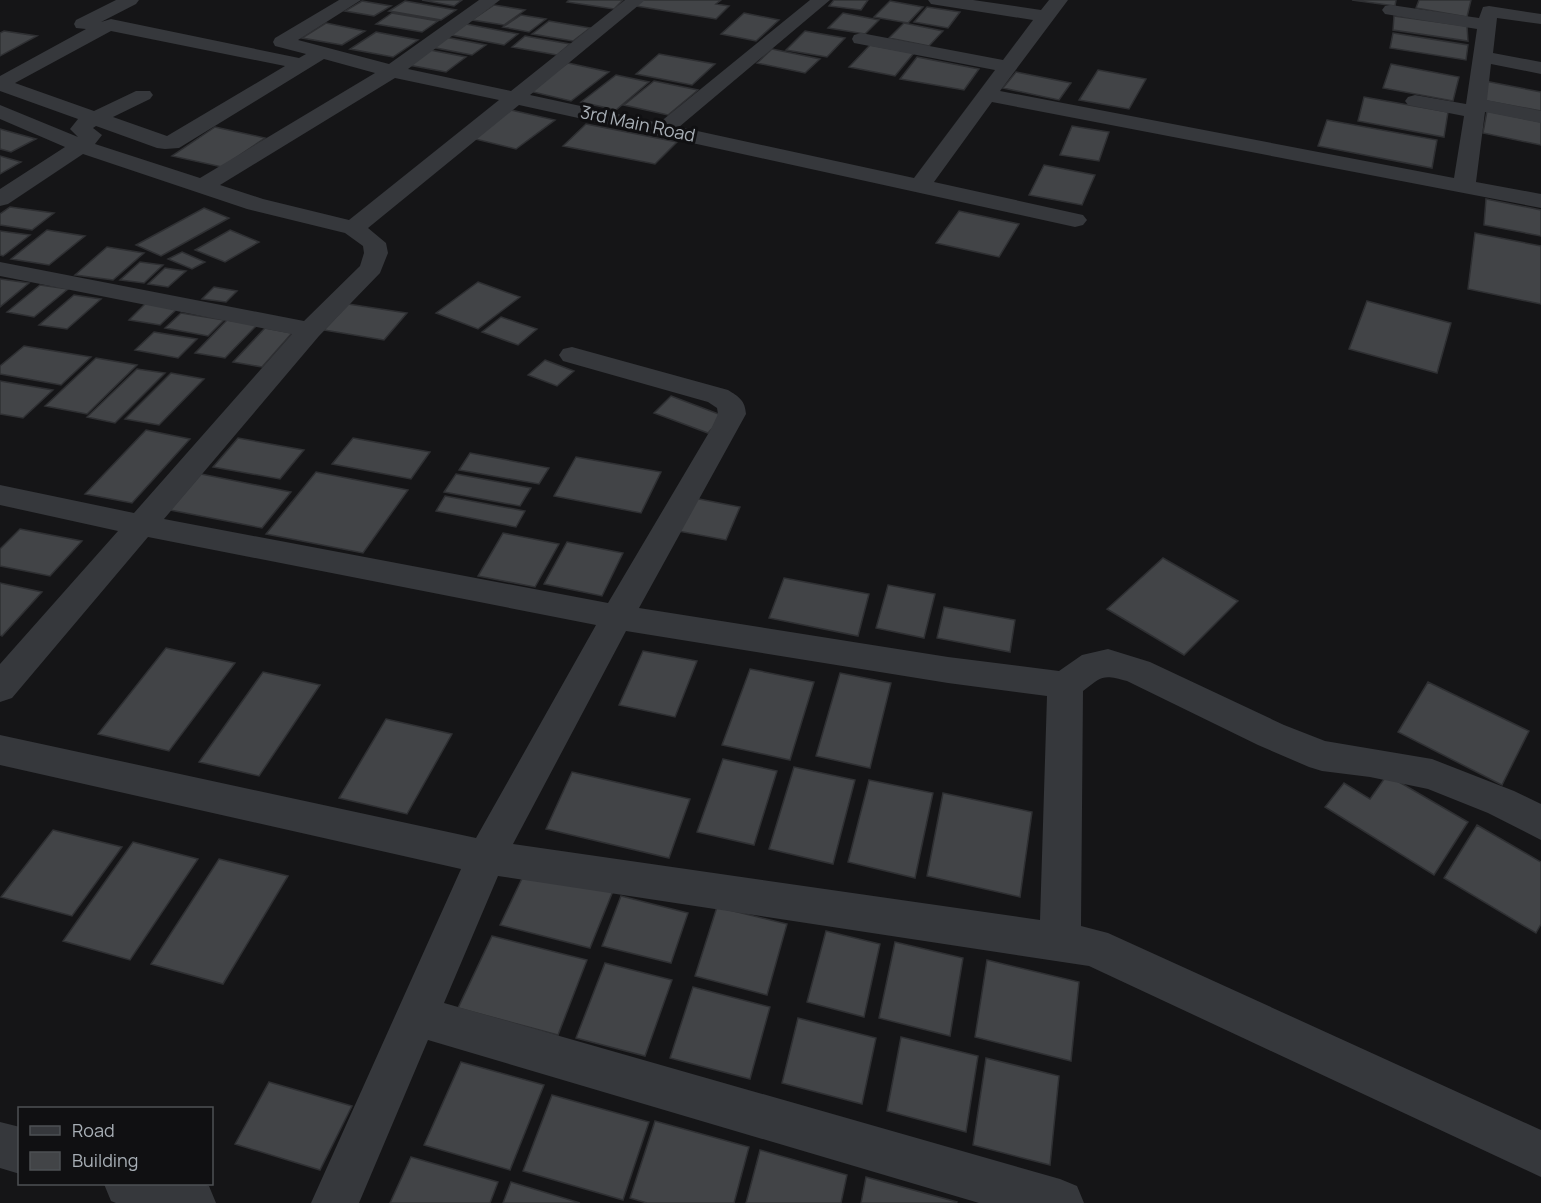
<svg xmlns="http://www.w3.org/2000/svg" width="1541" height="1203" viewBox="0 0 1541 1203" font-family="Manrope,sans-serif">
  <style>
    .building { fill: #424447; stroke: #2f3033; stroke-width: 1.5 }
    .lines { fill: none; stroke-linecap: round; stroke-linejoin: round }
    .street { fill: #36383c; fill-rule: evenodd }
    .labels { text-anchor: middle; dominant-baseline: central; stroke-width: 6; stroke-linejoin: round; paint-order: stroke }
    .far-street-label { font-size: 18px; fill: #a8afb6; stroke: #101012 }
  </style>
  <rect width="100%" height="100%" fill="#151517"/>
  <!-- building -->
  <path class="building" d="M422,0H462L454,6Z
    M569,0H623L614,9L567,2Z
    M643,0H721L716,4L729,6L716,19L636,6Z
    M834,0H868L861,10L829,6Z
    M1352,0H1396L1395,6Z
    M1419,0H1471L1467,17L1416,8Z
    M362,1L391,6L374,16L345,11Z
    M405,1L456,10L441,20L389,11Z
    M890,1L923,7L908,23L874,17Z
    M494,5L525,10L504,25L472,20Z
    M927,7L960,12L948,28L914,22Z
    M392,13L438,21L422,32L376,24Z
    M744,13L779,20L756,41L721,34Z
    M843,13L879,20L865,34L828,28Z
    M521,15L546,19L529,32L503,27Z
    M1394,16L1467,26L1468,41L1393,30Z
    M549,21L590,28L573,41L532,34Z
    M326,23L365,31L342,45L302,38Z
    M904,23L943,31L929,46L889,38Z
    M466,24L518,34L504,45L451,35Z
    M4,31L37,36L0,56V33Z
    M805,31L845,38L827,57L786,50Z
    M376,32L418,40L393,57L350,49Z
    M1393,33L1468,45L1466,60L1390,48Z
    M525,36L570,44L557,55L512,47Z
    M445,37L486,45L472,55L431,47Z
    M870,45L914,53L895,76L849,67Z
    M425,49L466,57L446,72L403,64Z
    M772,49L820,59L805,73L757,63Z
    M659,54L715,64L692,85L636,74Z
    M917,57L979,69L964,90L900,79Z
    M568,63L609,72L571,101L529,91Z
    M1391,64L1459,77L1453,101L1383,88Z
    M1098,70L1146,79L1129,109L1079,100Z
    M1016,72L1071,83L1059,100L1003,88Z
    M616,75L649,82L616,110L581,102Z
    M654,81L698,90L668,115L624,105Z
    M1485,81L1541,92V111L1481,100Z
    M1364,97L1448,112L1444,137L1358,121Z
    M511,110L555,120L516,149L471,138Z
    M1487,111L1541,122V145L1483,133Z
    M1327,120L1437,140L1432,168L1318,146Z
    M586,124L677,142L655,164L563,146Z
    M1072,126L1109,132L1099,161L1060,155Z
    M215,127L265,138L222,167L172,156Z
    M0,129L36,139L11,152L0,149Z
    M0,156L21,162L0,174Z
    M1044,165L1095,175L1082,205L1029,195Z
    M1486,199L1541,210V236L1484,225Z
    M10,207L54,213L32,230L0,225V214Z
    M204,208L229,218L161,256L136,245Z
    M959,211L1019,224L999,257L936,243Z
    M47,230L85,236L49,265L11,259Z
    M230,230L259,242L225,262L195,250Z
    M0,231L30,235L3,256L0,255Z
    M1475,233L1541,246V304L1468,289Z
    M107,247L144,253L113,280L75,275Z
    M182,252L205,262L192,269L168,259Z
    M140,262L163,265L144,283L120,280Z
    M165,268L186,271L168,287L148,284Z
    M0,279L29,283L0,307Z
    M478,282L520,297L478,329L436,313Z
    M40,285L68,289L34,317L7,312Z
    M214,287L237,291L226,302L202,299Z
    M74,295L101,299L67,329L39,325Z
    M1367,301L1451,323L1437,373L1349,349Z
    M147,302L178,308L160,325L129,320Z
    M348,304L407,313L384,340L324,330Z
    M181,313L224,320L208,336L165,328Z
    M501,317L537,329L518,345L482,332Z
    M227,320L257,325L225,358L195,353Z
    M265,328L292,333L262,367L233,362Z
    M154,332L197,339L178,358L135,350Z
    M24,346L91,357L61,385L0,374V366Z
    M96,358L137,365L87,414L45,406Z
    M545,360L574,371L557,386L528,375Z
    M137,369L165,373L115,423L87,417Z
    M171,373L204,379L159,425L125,419Z
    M0,381L53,390L23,418L0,414Z
    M671,396L724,416L708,433L654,413Z
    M146,430L190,439L132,503L85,494Z
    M238,438L304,450L280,479L213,467Z
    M353,438L430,452L411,479L332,464Z
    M470,453L549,468L539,484L459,470Z
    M576,457L661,472L641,513L554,496Z
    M316,472L408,490L363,553L266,534Z
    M201,474L291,492L262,528L170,510Z
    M456,474L531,488L520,506L444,492Z
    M445,496L525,511L516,527L436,511Z
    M694,498L740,507L726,540L678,531Z
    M20,529L82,541L50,576L0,566V549Z
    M503,533L559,544L535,587L478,576Z
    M567,542L623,553L602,596L544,584Z
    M1163,558L1238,601L1184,655L1107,609Z
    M784,578L869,594L858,636L769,618Z
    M0,583L42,592L2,636L0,635Z
    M888,585L935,594L924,638L876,628Z
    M944,607L1015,620L1010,652L937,638Z
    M166,648L235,663L169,751L98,734Z
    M643,651L697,661L675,717L619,705Z
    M750,669L814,682L790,760L722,745Z
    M263,672L320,685L259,776L199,762Z
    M840,673L891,683L870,768L816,756Z
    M1428,682L1529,731L1502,785L1398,732Z
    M386,719L452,734L407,814L339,798Z
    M723,759L777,771L754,845L697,832Z
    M794,767L855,780L833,864L769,849Z
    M572,772L690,799L669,858L546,829Z
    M1387,775L1468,822L1434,875L1325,807L1344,783L1370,799Z
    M869,780L933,793L915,878L848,862Z
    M943,793L1032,812L1020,897L927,876Z
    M1477,825L1541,862V924L1536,933L1444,878Z
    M53,830L122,847L72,916L1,897Z
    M133,842L198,859L130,960L63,941Z
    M219,859L288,876L223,984L151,964Z
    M526,870L613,891L590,948L500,925Z
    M621,896L688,913L671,963L602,946Z
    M717,907L787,924L767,995L695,976Z
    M826,931L880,944L864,1017L807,1002Z
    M492,936L587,960L558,1035L458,1008Z
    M895,942L963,958L950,1036L879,1018Z
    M987,960L1079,982L1071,1061L975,1037Z
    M605,963L672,980L645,1056L576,1038Z
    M693,987L770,1007L750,1079L670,1058Z
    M798,1018L876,1038L862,1104L782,1083Z
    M901,1037L978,1056L966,1132L887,1111Z
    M986,1058L1059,1076L1050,1165L973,1145Z
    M461,1062L544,1085L510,1170L424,1145Z
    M269,1082L352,1106L320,1170L235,1144Z
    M552,1095L649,1122L623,1200L523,1171Z
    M655,1121L749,1147L734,1203H647L630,1198Z
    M760,1150L847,1175L841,1203H746Z
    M411,1157L498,1182L490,1203H390Z
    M866,1177L957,1202L956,1203H861Z
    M511,1182L580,1203H503Z"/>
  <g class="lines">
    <!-- street -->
    <path class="street" d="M116,0H139L136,4L101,22L111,19L299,58L306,54L275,46L273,42L275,38L339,0H361L298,40L389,64L479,0H500L408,69L511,91L625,0H645L530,95L659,123L810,0H830L679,127L914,178L995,70L854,43L852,39L854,35L861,33L1003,60L1033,20L937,5L931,4L928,0H973L1041,10L1049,0H1068L1000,91L1454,178L1464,116L1408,105L1405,101L1408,97L1415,95L1466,104L1477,29L1391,15L1385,14L1382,10L1385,6L1391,5L1479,18L1483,7L1489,6L1541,14V24L1497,18L1493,53L1541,62V74L1491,64L1487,100L1541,111V123L1485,112L1476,182L1541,194V208L992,102L934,182L1083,215L1087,220L1083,225L1075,227L519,105L368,228L386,243L388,253L380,273L319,336L164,519L608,603L711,429L718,414L717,408L708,402L563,361L559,355L563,349L572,347L728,390C739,397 745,400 746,414L639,608L948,657L1059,671L1082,655L1108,649L1150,662L1284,725L1325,741L1432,759L1514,791L1541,804V840L1488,813L1428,789L1370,777L1322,771L1309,767L1258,745L1127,681C1103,674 1102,676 1083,691L1081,926L1108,933L1541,1130V1177L1089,966L498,876L444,1003L1060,1179L1077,1186L1084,1203H979L428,1040L359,1203H311L461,869L0,765V735L476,838L596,625L148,537L12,698L0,702V664L118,531L0,505V485L134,513L292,334L0,276V262L304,321L360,266L364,253L363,246L345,233L247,209L83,154L8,204L0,206V189L65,147L0,119V105L78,137L70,129L78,119L0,91V76L86,29L76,28L74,24L76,20ZM111,31L285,66L167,136L113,117L150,99L153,95L150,91H136L94,111L15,83ZM324,59L375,73L200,178L95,144L102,135L93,128L96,126L157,148L165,149L179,148ZM395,78L499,100L349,220L263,199L220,185ZM626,631L948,683L1047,696L1040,920L513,844Z
      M0,1122L20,1127V1174L0,1168Z
      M104,1184H203L209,1186L216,1203H116L111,1201Z"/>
  </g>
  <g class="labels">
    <!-- far-street labels -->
    <g class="far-street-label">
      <text transform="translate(638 123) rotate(12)">3rd Main Road</text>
    </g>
  </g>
  <!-- legend -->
  <rect x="18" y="1107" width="195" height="78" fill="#101012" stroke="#4d5054" stroke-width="1.5"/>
  <rect x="30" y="1126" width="30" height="9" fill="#36383c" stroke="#4d5054" stroke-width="1.5"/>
  <text x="72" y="1137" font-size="18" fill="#a8afb6">Road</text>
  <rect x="30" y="1152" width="30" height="18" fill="#424447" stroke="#4d5054" stroke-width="1.5"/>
  <text x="72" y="1167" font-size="18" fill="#a8afb6">Building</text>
</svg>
